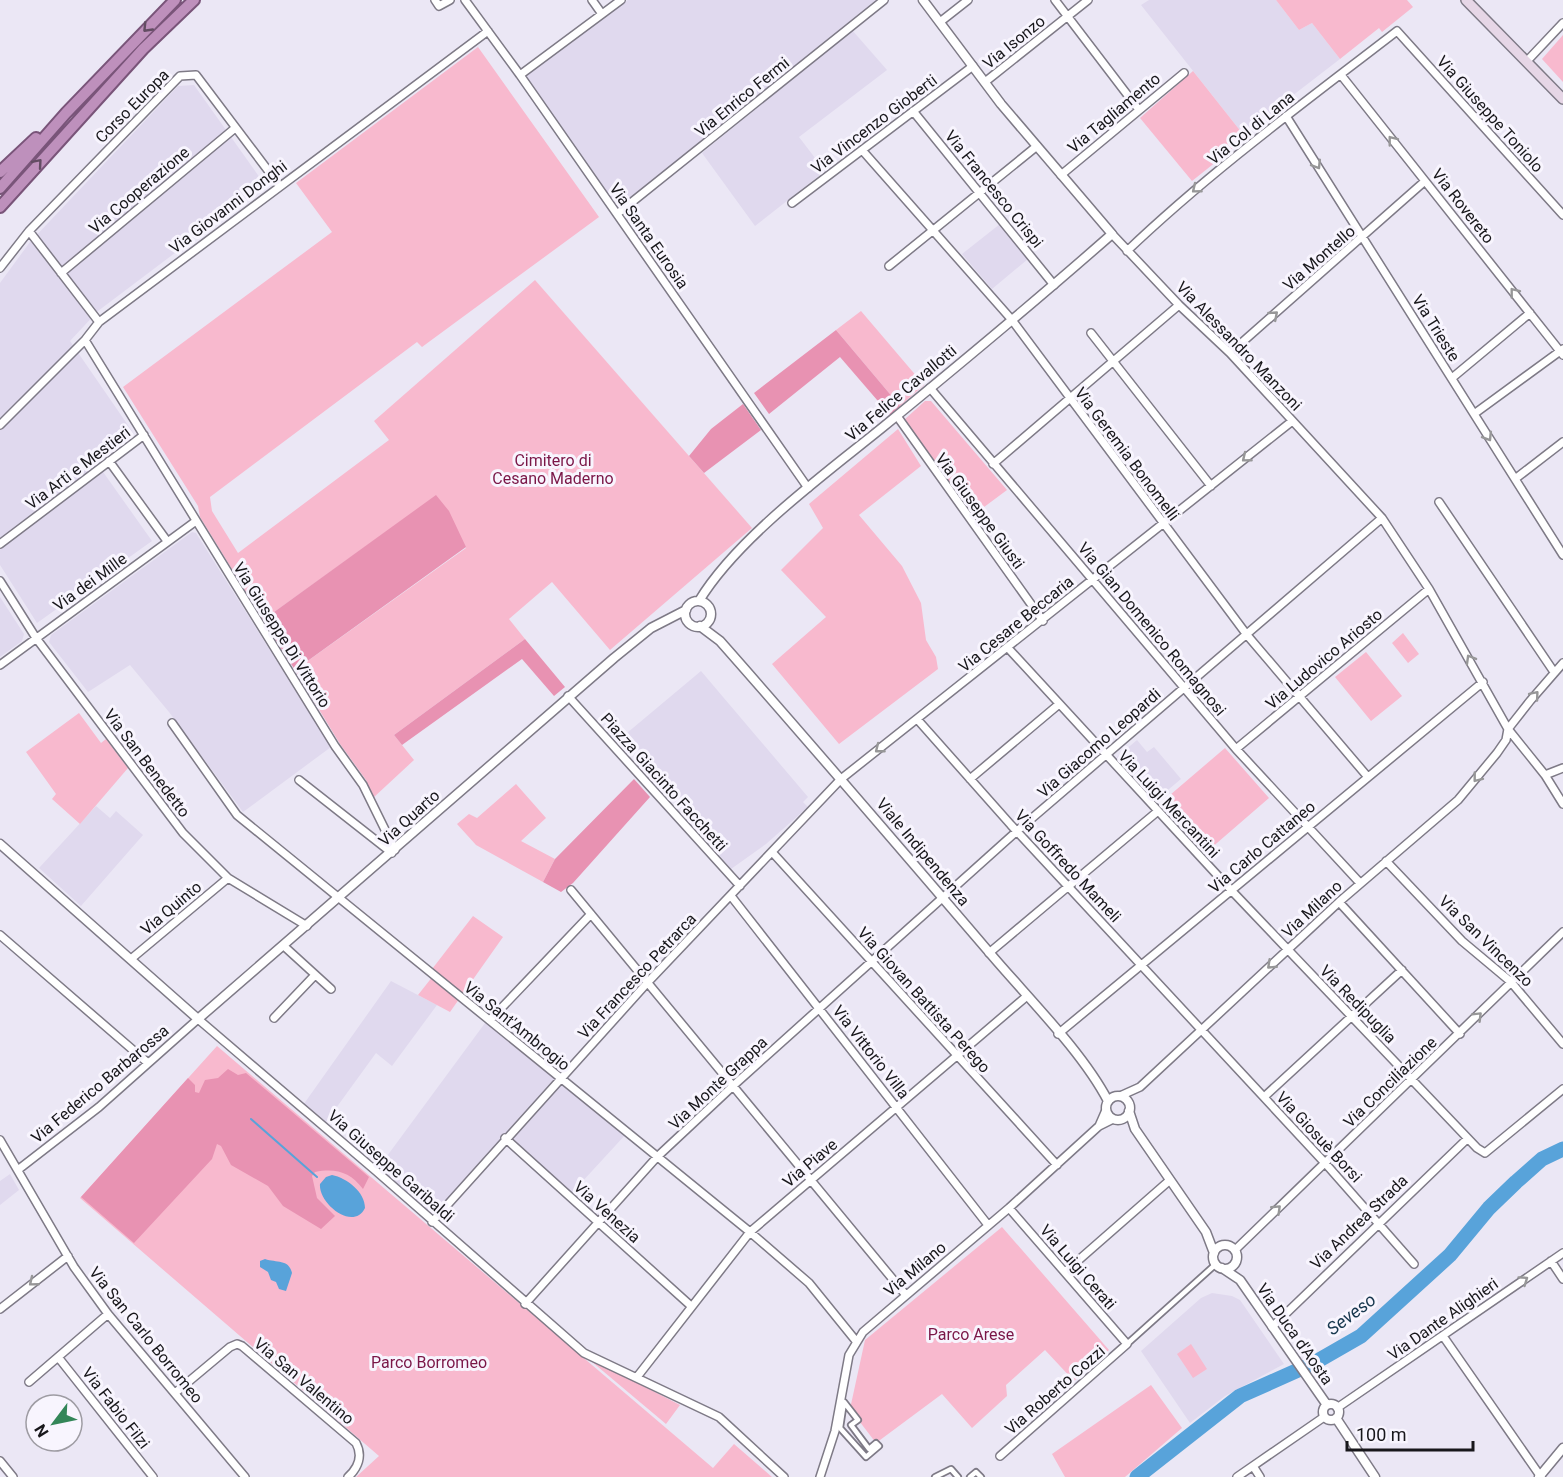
<svg xmlns="http://www.w3.org/2000/svg" width="1563" height="1477" viewBox="0 0 1563 1477" font-family="Roboto,sans-serif">
  <style>
    .built { fill: #e0d9ee }
    .green { fill: #f8b9ce }
    .forest { fill: #e892b2 }
    .water { fill: #58a3da }
    .lines { fill: none; stroke-linecap: round; stroke-linejoin: round }
    .stream { stroke: #58a3da; stroke-width: 2 }
    .river { stroke: #58a3da; stroke-width: 15 }
    .pedestrian-casing { stroke: #7e7a86; stroke-width: 8 }
    .minor-casing { stroke: #7e7a86; stroke-width: 10 }
    .tertiary-casing { stroke: #7e7a86; stroke-width: 11 }
    .secondary-casing { stroke: #7e7a86; stroke-width: 12 }
    .trunk-casing { stroke: #795479; stroke-width: 14 }
    .pedestrian { stroke: #fff; stroke-width: 4.5 }
    .minor { stroke: #fff; stroke-width: 7 }
    .tertiary { stroke: #fff; stroke-width: 8 }
    .secondary { stroke: #e6d6e6; stroke-width: 9 }
    .trunk { stroke: #be90bc; stroke-width: 10 }
    .oneway { stroke: #634d63 }
    .oneway2 { stroke: #979798 }
    .labels { text-anchor: middle; dominant-baseline: central; stroke-width: 6; stroke-linejoin: round; paint-order: stroke }
    .street-label { font-size: 16px; fill: #18171b; stroke: #f8f5fe }
    .park-label { font-size: 16px; fill: #7a1647; stroke: #f8f5fe }
    .water-label { font-size: 18px; font-style: italic; fill: #17374e; stroke: #f8f5fe }
  </style>
  <rect width="100%" height="100%" fill="#ebe7f5"/>
  <!-- built -->
  <path class="built" d="M628,0H878L618,208L526,76Z
    M1149,0H1276L1299,30L1312,23L1340,59L1292,96L1295,100L1246,138L1141,5Z
    M852,30L887,70L799,137L825,171L755,226L702,153Z
    M194,85L265,185L98,311L70,341L134,434L96,462L152,541L37,623L0,565V283L30,242L178,86Z
    M1000,224L1028,259L992,289L962,254Z
    M192,532L196,533L331,747L243,812L169,712L130,665L88,692L49,642L51,635Z
    M0,597L24,634L22,641L0,657Z
    M701,671L808,797L803,802L808,807L766,844L731,869L621,738Z
    M1137,740L1147,752L1154,747L1181,779L1156,800L1117,757Z
    M96,806L110,818L116,811L143,835L81,906L39,868Z
    M391,981L437,1005L392,1066L376,1053L323,1126L301,1108Z
    M488,1019L627,1133L569,1196L505,1138L432,1222L376,1171Z
    M10,1174L19,1190L0,1205V1181Z
    M1212,1293L1232,1296L1240,1300L1284,1364L1225,1396L1190,1423L1141,1351L1201,1298Z"/>
  <!-- green -->
  <path class="green" d="M1276,0H1407L1413,7L1382,32L1379,28L1340,59L1312,23L1299,30Z
    M1563,35V82L1542,59Z
    M478,47L599,217L422,347L417,342L210,497L212,511L238,553L389,440L374,421L535,280L752,528L610,650L552,582L509,619L525,639L394,735L414,760L373,798L366,780L340,744L295,670L466,548L436,496L263,620L200,517L198,506L123,387L332,232L296,183Z
    M1193,71L1246,138L1192,181L1140,118Z
    M861,311L924,385L900,406L836,330Z
    M925,401H931L1007,490L972,516L904,420Z
    M898,429L921,466L859,515L902,566L921,603L926,640L936,657L938,669L839,744L772,664L826,617L781,570L823,528L809,504Z
    M1403,633L1419,654L1408,663L1392,643Z
    M1366,652L1402,696L1371,721L1335,677Z
    M79,713L101,743L106,739L128,768L80,824L52,799L56,794L26,752Z
    M1225,748L1269,798L1210,849L1163,801Z
    M516,784L546,818L521,841L555,859L543,882L476,845L457,824L469,814L477,818Z
    M473,916L503,937L450,1012L418,995L433,976L429,973Z
    M217,1046L713,1468L734,1444L772,1477H356L379,1456L80,1198Z
    M1002,1227L1109,1350L1074,1381L1045,1350L1006,1385L1007,1396L972,1428L942,1394L876,1443L850,1409L865,1340Z
    M1191,1344L1207,1369L1193,1378L1177,1354Z
    M585,1356L680,1405L666,1424Z
    M1151,1385L1182,1428L1125,1477H1065L1052,1454Z"/>
  <!-- forest -->
  <path class="forest" d="M836,330L900,406L890,415L840,357L769,414L754,393Z
    M743,404L761,430L704,473L689,456L711,429Z
    M436,495L449,511L466,547L295,670L263,620Z
    M525,639L565,687L554,696L522,659L402,745L394,735Z
    M634,779L650,797L573,883L561,892L543,882L555,859Z
    M228,1069L238,1075L246,1073L369,1177L363,1189C350,1172 336,1168 315,1172L312,1176L317,1198L335,1216L321,1229L283,1206L268,1186L231,1165L221,1146L217,1144L212,1159L134,1243L81,1197L188,1078L195,1085V1092L199,1093L205,1080L218,1078Z"/>
  <!-- water -->
  <path class="water" d="M332,1175C347,1178 365,1192 365,1208C353,1232 318,1203 320,1184L326,1177Z
    M265,1259C277,1263 289,1259 292,1273L286,1291L279,1289L276,1282L271,1280L268,1272L260,1267V1261Z"/>
  <g class="lines">
    <!-- stream -->
    <path class="stream" d="M251,1119L317,1177"/>
    <!-- river -->
    <path class="river" d="M1137,1477L1240,1396L1314,1363L1361,1336L1450,1255L1489,1208L1516,1182L1542,1159L1563,1149"/>
    <defs>
      <path id="pedestrian" d="M1127,1344L1216,1264
        M844,1402L858,1420L851,1425L869,1449L876,1443L879,1446L866,1457L840,1428Z
        M935,1477L951,1469L958,1477
        M970,1477L976,1472L981,1477"/>
      <path id="minor" d="M435,0L439,6L450,0
        M465,0L520,75L808,488
        M592,0L602,14
        M1055,0L1139,110
        M940,22L968,0
        M1527,61L1563,23
        M520,75L621,0
        M1341,75L1563,355
        M985,82L1088,0
        M913,111L1054,285
        M1286,116L1563,555
        M862,150L1012,320L1247,635L1367,776
        M1061,175L1184,73
        M792,203L973,66
        M617,214L884,0
        M29,231L99,322
        M1112,234L1179,305L1230,353L1382,518L1429,589L1508,729L1545,775L1563,804
        M1127,251C1211,171 1305,102 1397,31L1563,215
        M889,266L1037,146
        M0,268L29,231L180,76L196,75L279,185
        M61,273L234,129
        M1091,333L1211,486
        M85,340L335,746L363,785L395,850
        M1230,353L1425,181
        M1452,378L1530,313
        M930,388L1236,749L1360,883
        M1474,414L1563,349
        M897,416L1043,621
        M0,425L85,340L99,322L488,31
        M109,461L167,541
        M993,464L1179,305
        M1515,479L1563,442
        M1439,502L1554,672
        M0,544L144,435
        M0,581L36,638L183,833L228,878L307,926
        M1008,648L1231,890L1477,1148L1485,1153L1563,1089
        M0,665L196,521
        M568,696L740,886
        M917,719L1011,825L1325,1163L1414,1264
        M172,723L237,815L750,1232L809,1283L856,1341
        M1236,749L1429,589
        M1545,775L1563,768
        M970,779L1058,705
        M299,780L392,853
        M772,852L1057,1165
        M1386,861L1462,941L1511,982L1563,1044
        M571,890L905,1294
        M731,896L988,1225
        M1339,902L1460,1034
        M0,935L148,1063
        M286,948L331,989
        M989,953L1158,811
        M131,959L228,878
        M274,1018L315,975
        M490,1020L591,914
        M1058,1034L1483,682
        M1120,1096L1140,1087L1339,902L1458,800L1497,753L1506,740L1508,729L1530,701L1563,663
        M1264,1097L1402,970
        M1099,1126L1106,1110
        M505,1138L691,1306
        M0,1140L74,1267L108,1314L245,1477
        M19,1169L99,1107L198,1019L376,1171L584,1353L719,1417L784,1477
        M432,1222L648,982L841,779L1291,422
        M1235,1250L1563,932
        M1551,1261L1563,1279
        M1065,1272L1170,1180
        M525,1304L657,1157L734,1085L1017,831L1382,518
        M0,1309L68,1256
        M1272,1327L1467,1139
        M1443,1336L1541,1477
        M58,1357L153,1477
        M637,1377L750,1232L1027,996
        M29,1382L108,1314
        M175,1393L230,1347L237,1344L242,1346L356,1443C363,1456 358,1468 348,1477
        M1337,1408L1563,1253
        M1000,1456L1127,1344L1009,1208
        M0,1461L13,1477
        M1253,1466L1260,1477
        M820,1477L835,1431L849,1355L863,1332L1009,1208L1099,1126L1113,1119
        M1237,1477L1324,1417"/>
      <path id="tertiary" d="M699,601C737,538 825,474 883,427C960,364 1037,300 1112,234L1001,104L923,0
        M685 614a13 13 0 1 1 26 0a13 13 0 1 1-26 0Z
        M700,626L720,641C811,744 900,848 989,952C1026,996 1082,1051 1108,1101
        M0,844L198,1019L614,658L651,628L686,610
        M1106 1108a12 12 0 1 1 24 0a12 12 0 1 1-24 0Z
        M1129,1111L1135,1129L1206,1232L1214,1253
        M1213 1257a12 12 0 1 1 24 0a12 12 0 1 1-24 0Z
        M1222,1268L1240,1280L1327,1405
        M1323 1412a8 8 0 1 1 16 0a8 8 0 1 1-16 0Z
        M1336,1418L1375,1477
        M1539,1477L1563,1448"/>
      <path id="secondary" d="M1466,0L1563,99"/>
      <path id="trunk" d="M0,172L36,138
        M0,188L66,113L175,0
        M0,207L143,49L194,0"/>
    </defs>
    <!-- pedestrian casing -->
    <use href="#pedestrian" class="pedestrian-casing"/>
    <!-- minor casing -->
    <use href="#minor" class="minor-casing"/>
    <!-- tertiary casing -->
    <use href="#tertiary" class="tertiary-casing"/>
    <!-- secondary casing -->
    <use href="#secondary" class="secondary-casing"/>
    <!-- trunk casing -->
    <use href="#trunk" class="trunk-casing"/>
    <!-- pedestrian -->
    <use href="#pedestrian" class="pedestrian"/>
    <!-- minor -->
    <use href="#minor" class="minor"/>
    <!-- tertiary -->
    <use href="#tertiary" class="tertiary"/>
    <!-- secondary -->
    <use href="#secondary" class="secondary"/>
    <!-- trunk -->
    <use href="#trunk" class="trunk"/>
  </g>
  <!-- one-way arrows -->
  <defs><path id="oneway-chevron" d="M-2-3.5L2.5 0L-2 3.5" fill="none" stroke-width="1.6" stroke-linecap="round" stroke-linejoin="round" transform="scale(1.5)"/></defs>
  <g class="oneway">
    <use href="#oneway-chevron" transform="translate(147 28) rotate(134)"/>
    <use href="#oneway-chevron" transform="translate(38 163) rotate(-49)"/>
  </g>
  <g class="oneway2">
    <use href="#oneway-chevron" transform="translate(1392 140) rotate(-128)"/>
    <use href="#oneway-chevron" transform="translate(1317 165) rotate(58)"/>
    <use href="#oneway-chevron" transform="translate(1196 189) rotate(141)"/>
    <use href="#oneway-chevron" transform="translate(1514 292) rotate(-128)"/>
    <use href="#oneway-chevron" transform="translate(1274 315) rotate(-41)"/>
    <use href="#oneway-chevron" transform="translate(1488 437) rotate(58)"/>
    <use href="#oneway-chevron" transform="translate(1246 458) rotate(141)"/>
    <use href="#oneway-chevron" transform="translate(1470 659) rotate(-120)"/>
    <use href="#oneway-chevron" transform="translate(1535 695) rotate(-50)"/>
    <use href="#oneway-chevron" transform="translate(879 749) rotate(142)"/>
    <use href="#oneway-chevron" transform="translate(1477 778) rotate(128)"/>
    <use href="#oneway-chevron" transform="translate(1271 965) rotate(137)"/>
    <use href="#oneway-chevron" transform="translate(1478 1016) rotate(-45)"/>
    <use href="#oneway-chevron" transform="translate(1277 1209) rotate(-44)"/>
    <use href="#oneway-chevron" transform="translate(1524 1280) rotate(-35)"/>
    <use href="#oneway-chevron" transform="translate(33 1282) rotate(141)"/>
  </g>
  <g class="labels">
    <!-- street labels -->
    <g class="street-label">
      <text transform="translate(1014 42) rotate(-39)">Via Isonzo</text>
      <text transform="translate(742 97) rotate(-39)">Via Enrico Fermi</text>
      <text transform="translate(132 106) rotate(-45)">Corso Europa</text>
      <text transform="translate(1114 113) rotate(-40)">Via Tagliamento</text>
      <text transform="translate(1490 114) rotate(48)">Via Giuseppe Toniolo</text>
      <text transform="translate(874 124) rotate(-37)">Via Vincenzo Gioberti</text>
      <text transform="translate(1251 128) rotate(-39)">Via Col di Lana</text>
      <text transform="translate(994 189) rotate(51)">Via Francesco Crispi</text>
      <text transform="translate(139 190) rotate(-40)">Via Cooperazione</text>
      <text transform="translate(1463 206) rotate(52)">Via Rovereto</text>
      <text transform="translate(228 207) rotate(-37)">Via Giovanni Donghi</text>
      <text transform="translate(649 236) rotate(55)">Via Santa Eurosia</text>
      <text transform="translate(1319 258) rotate(-41)">Via Montello</text>
      <text transform="translate(1436 328) rotate(58)">Via Trieste</text>
      <text transform="translate(1239 346) rotate(46)">Via Alessandro Manzoni</text>
      <text transform="translate(901 393) rotate(-40)">Via Felice Cavallotti</text>
      <text transform="translate(1127 454) rotate(53)">Via Geremia Bonomelli</text>
      <text transform="translate(78 468) rotate(-37)">Via Arti e Mestieri</text>
      <text transform="translate(980 511) rotate(54)">Via Giuseppe Giusti</text>
      <text transform="translate(90 582) rotate(-36)">Via dei Mille</text>
      <text transform="translate(1016 624) rotate(-39)">Via Cesare Beccaria</text>
      <text transform="translate(1152 629) rotate(50)">Via Gian Domenico Romagnosi</text>
      <text transform="translate(282 635) rotate(58)">Via Giuseppe Di Vittorio</text>
      <text transform="translate(1324 659) rotate(-40)">Via Ludovico Ariosto</text>
      <text transform="translate(1099 743) rotate(-41)">Via Giacomo Leopardi</text>
      <text transform="translate(147 763) rotate(53)">Via San Benedetto</text>
      <text transform="translate(664 782) rotate(48)">Piazza Giacinto Facchetti</text>
      <text transform="translate(1169 804) rotate(47)">Via Luigi Mercantini</text>
      <text transform="translate(409 818) rotate(-42)">Via Quarto</text>
      <text transform="translate(1262 847) rotate(-40)">Via Carlo Cattaneo</text>
      <text transform="translate(923 852) rotate(50)">Viale Indipendenza</text>
      <text transform="translate(1068 866) rotate(47)">Via Goffredo Mameli</text>
      <text transform="translate(171 908) rotate(-40)">Via Quinto</text>
      <text transform="translate(1312 909) rotate(-43)">Via Milano</text>
      <text transform="translate(1486 941) rotate(44)">Via San Vincenzo</text>
      <text transform="translate(637 976) rotate(-47)">Via Francesco Petrarca</text>
      <text transform="translate(924 1000) rotate(48)">Via Giovan Battista Perego</text>
      <text transform="translate(1358 1004) rotate(46)">Via Redipuglia</text>
      <text transform="translate(517 1026) rotate(39)">Via Sant'Ambrogio</text>
      <text transform="translate(871 1052) rotate(52)">Via Vittorio Villa</text>
      <text transform="translate(1390 1082) rotate(-44)">Via Conciliazione</text>
      <text transform="translate(718 1083) rotate(-43)">Via Monte Grappa</text>
      <text transform="translate(100 1084) rotate(-40)">Via Federico Barbarossa</text>
      <text transform="translate(1319 1137) rotate(47)">Via Giosuè Borsi</text>
      <text transform="translate(810 1163) rotate(-40)">Via Piave</text>
      <text transform="translate(391 1166) rotate(41)">Via Giuseppe Garibaldi</text>
      <text transform="translate(607 1212) rotate(42)">Via Venezia</text>
      <text transform="translate(1359 1222) rotate(-44)">Via Andrea Strada</text>
      <text transform="translate(1078 1267) rotate(49)">Via Luigi Cerati</text>
      <text transform="translate(915 1269) rotate(-40)">Via Milano</text>
      <text transform="translate(1443 1319) rotate(-35)">Via Dante Alighieri</text>
      <text transform="translate(1295 1334) rotate(55)">Via Duca d'Aosta</text>
      <text transform="translate(146 1335) rotate(51)">Via San Carlo Borromeo</text>
      <text transform="translate(304 1381) rotate(40)">Via San Valentino</text>
      <text transform="translate(1055 1390) rotate(-41)">Via Roberto Cozzi</text>
      <text transform="translate(116 1408) rotate(52)">Via Fabio Filzi</text>
    </g>
    <!-- park labels -->
    <g class="park-label">
      <text x="553" y="460">Cimitero di<tspan x="553" dy="18">Cesano Maderno</tspan></text>
      <text x="971" y="1334">Parco Arese</text>
      <text x="429" y="1362">Parco Borromeo</text>
    </g>
    <!-- water labels -->
    <g class="water-label">
      <text transform="translate(1351 1314) rotate(-37)">Seveso</text>
    </g>
  </g>
  <!-- north arrow -->
  <g transform="translate(54 1423) rotate(238)"><circle r="28" fill="#f8f5fe" stroke="#9e9ca3" stroke-width="1.5"/>
  <path d="M0-4.5L10 22L0 15L-10 22Z" fill="#338658"/>
  <text y="-9" font-size="16" font-weight="bold" text-anchor="middle" fill="#18171b">N</text>
  </g>
  <!-- scale -->
  <path d="M1347 1441v9h126v-9" fill="none" stroke="#18171b" stroke-width="3"/>
  <text x="1356" y="1441" font-size="18" fill="#18171b" stroke="#f8f5fe" stroke-width="4.5" paint-order="stroke">100 m</text>
</svg>
